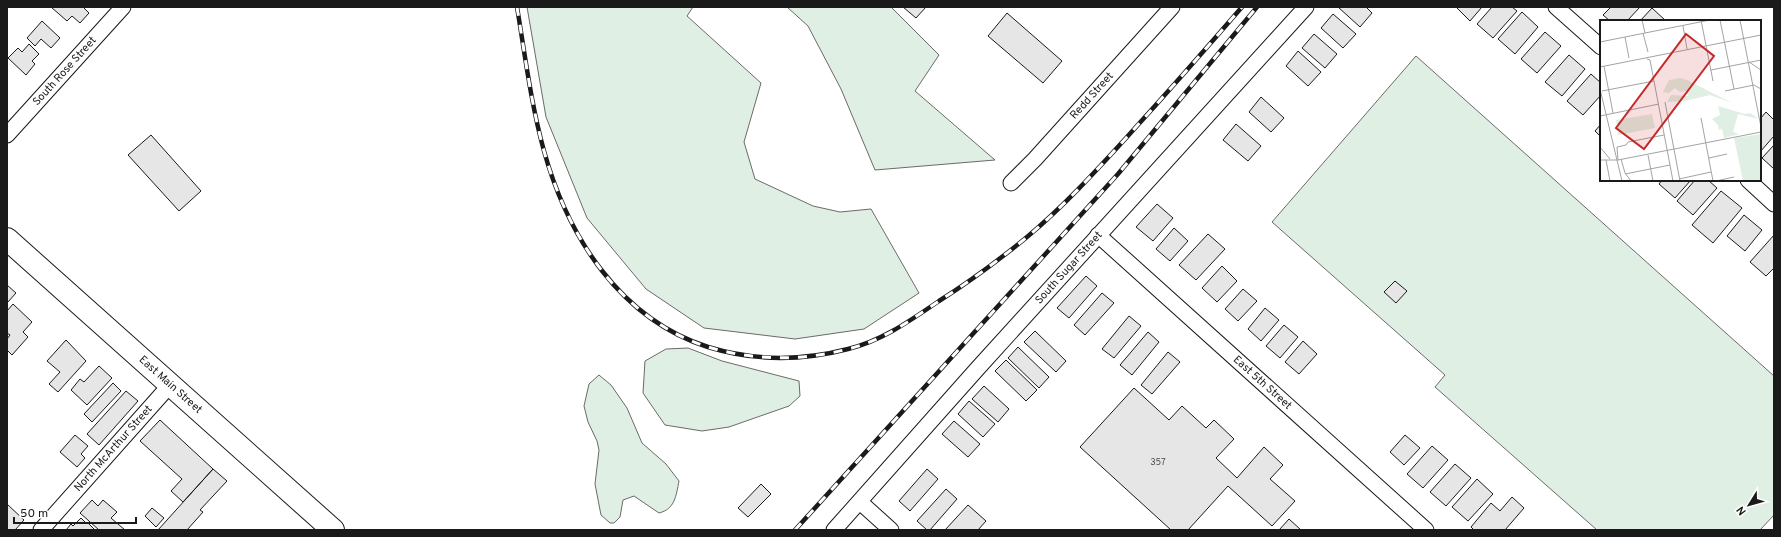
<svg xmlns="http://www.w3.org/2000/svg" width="1781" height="537" viewBox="0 0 1781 537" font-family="Overpass,sans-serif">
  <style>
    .green { fill: #e0efe3; stroke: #6a6a6a }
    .building { fill: #e6e6e6; stroke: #1a1a1a }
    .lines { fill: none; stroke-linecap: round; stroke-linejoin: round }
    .street-casing { stroke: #1a1a1a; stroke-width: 17 }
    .primary-casing { stroke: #1a1a1a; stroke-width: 24 }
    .street { stroke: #fff; stroke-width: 15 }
    .primary { stroke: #fff; stroke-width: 22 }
    .rail-casing { stroke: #1a1a1a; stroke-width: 4.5 }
    .rail { stroke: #fff; stroke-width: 3; stroke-dasharray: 9; stroke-linecap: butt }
    .labels { text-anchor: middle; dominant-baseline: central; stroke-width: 3; stroke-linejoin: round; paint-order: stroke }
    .number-label { font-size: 9px; fill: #4d4d4d }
    .street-label { font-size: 11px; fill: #1a1a1a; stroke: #fff }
    .inset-road { fill: none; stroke: #a3a3a3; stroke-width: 1 }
    .view { fill: #c62828; fill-opacity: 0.15; stroke: #c62828; stroke-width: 2 }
    .inset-edge { fill: none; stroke: #1a1a1a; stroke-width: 2 }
  </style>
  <rect width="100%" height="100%" fill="#fff"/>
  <!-- green -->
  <path class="green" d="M527,7H693L687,16L761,83L744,142L755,179L813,206L840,212L871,209L919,293L864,329L795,339L704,328L646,289L587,218L546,117Z
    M787,7H891L939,55L915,91L995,160L875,170L841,89L808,26Z
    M1416,56L1774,376V515L1760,530H1597L1435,387L1445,375L1272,222Z
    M688,348L722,361L799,381L800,396L789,406L729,427L702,431L665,425L643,393L645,361L666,349Z
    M599,375L611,385L627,408L642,443L666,464L679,481C676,496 675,509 659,513L634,496L623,500L620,517L614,523H610L601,515L595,484L599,450L597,441L588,422L584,406L589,384Z"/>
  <!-- building -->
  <path class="building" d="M51,7H83L89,13L80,23L72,16L67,21Z
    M903,7H926L916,18Z
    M1338,7H1366L1372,13L1360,27Z
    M1456,7H1482L1470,21Z
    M1492,7H1512L1517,11L1493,38L1477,24Z
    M1611,7H1640L1627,21H1610L1603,15Z
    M1652,8L1666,21H1640Z
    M1522,12L1538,27L1515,54L1498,39Z
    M1007,13L1062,61L1043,83L988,36Z
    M1333,14L1356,34L1343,48L1321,28Z
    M42,21L60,38L51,48L41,39L35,46L27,38Z
    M1545,32L1561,46L1537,73L1521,59Z
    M1314,34L1337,54L1325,68L1302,48Z
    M29,44L39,54L32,61L35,64L26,75L8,58L18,48L22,52Z
    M1298,51L1321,72L1308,86L1286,66Z
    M1569,55L1585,69L1562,96L1545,82Z
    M1591,74L1601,83V95L1583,115L1567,101Z
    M1261,97L1284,118L1271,132L1249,112Z
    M1766,112L1774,120V136L1760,152V119Z
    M1236,124L1261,146L1248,161L1223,140Z
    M1601,124V137L1595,131Z
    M151,135L201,191L179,211L128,155Z
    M1774,145V169L1762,158Z
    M1662,180H1691L1675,198L1659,184Z
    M1695,180H1708L1717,188L1693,215L1677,201Z
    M1721,191L1742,208L1713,243L1692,225Z
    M1157,204L1173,218L1153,241L1136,227Z
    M1744,215L1762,230L1745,251L1727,236Z
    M1174,228L1188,241L1170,261L1156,249Z
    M1208,234L1225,249L1196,280L1179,265Z
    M1774,235V268L1766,276L1750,262Z
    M1222,266L1237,281L1217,302L1202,288Z
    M1086,276L1097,286L1069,318L1057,308Z
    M1395,281L1407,291L1396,303L1384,292Z
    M7,285L16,293L7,303Z
    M1243,289L1257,301L1238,321L1225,309Z
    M1102,293L1114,303L1085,335L1074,325Z
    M13,304L32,322L23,332L28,337L12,355L7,350V339L10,335L7,333V311Z
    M1265,308L1279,320L1261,341L1248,329Z
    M1129,316L1141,326L1114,358L1102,349Z
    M1284,325L1298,337L1280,358L1266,346Z
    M1035,331L1066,361L1056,372L1024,342Z
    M1148,332L1159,342L1132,375L1120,365Z
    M66,340L86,361L58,392L49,384L60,372L47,361Z
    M1303,341L1317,354L1299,374L1285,362Z
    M1018,347L1049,377L1039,388L1008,358Z
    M1168,352L1180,362L1152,394L1141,385Z
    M1006,360L1037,390L1026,401L995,371Z
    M99,366L112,378L87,405L71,390L80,379L84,382Z
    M113,383L121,391L92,422L84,414Z
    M984,386L1009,409L998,422L972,399Z
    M1134,388L1169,420L1182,406L1206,428L1214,420L1234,439L1216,458L1237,478L1264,447L1283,465L1270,479L1295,501L1272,526L1228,486L1188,530H1171L1080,447Z
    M126,391L138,401L99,445L87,434Z
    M969,401L995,424L983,437L958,414Z
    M160,420L213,469L183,502L171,491L182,479L140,441Z
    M954,421L980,444L968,457L942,434Z
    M75,435L88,446L81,454L85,458L77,467L60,452Z
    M1405,435L1420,448L1404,465L1390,452Z
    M1432,446L1448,460L1423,488L1407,474Z
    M1455,464L1471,478L1446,506L1430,492Z
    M213,469L227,481L200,510L203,512L187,530H158Z
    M927,469L938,479L910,511L899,501Z
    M1477,479L1493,494L1468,521L1452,507Z
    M761,484L771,494L748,517L738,508Z
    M946,489L957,499L930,530H927L917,521Z
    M1512,497L1524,508L1505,530H1474L1471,527L1491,503L1500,511Z
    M92,500L98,506L103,500L117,512L111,518L125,530H99L80,513Z
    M7,504L24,520L15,530H7Z
    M968,505L986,521L978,530H945Z
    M152,508L164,518L156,527L145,516Z
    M81,518L87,524L88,523L95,530H66L71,524L73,526Z
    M1289,519L1301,530H1279Z"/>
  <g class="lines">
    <defs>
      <g id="street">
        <path d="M1556,7L1601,47"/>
        <path id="s1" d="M7,135L123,7"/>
        <path d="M1748,180L1774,204"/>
        <path id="s2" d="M1011,183L1035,159L1172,7"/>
        <path id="s3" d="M1098,235L1426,530"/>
        <path d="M860,502L891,530"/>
        <path id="s4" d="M41,530L170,385"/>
        <path id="s5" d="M834,530L978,368L1306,7"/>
      </g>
      <g id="primary">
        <path id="s6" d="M7,239L333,530"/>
      </g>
    </defs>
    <!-- street casing -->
    <use href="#street" class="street-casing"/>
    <!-- primary casing -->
    <use href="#primary" class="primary-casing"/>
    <!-- street -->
    <use href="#street" class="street"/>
    <!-- primary -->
    <use href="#primary" class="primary"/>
    <defs>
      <path id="rail" d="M517,7C525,55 531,104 544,151C568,237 620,319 708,347C754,361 802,361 848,349C882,341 911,320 939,301C969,282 999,260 1027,237C1063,207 1095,172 1127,137C1166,94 1204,51 1242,7
        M795,530L1118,174L1257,7"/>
    </defs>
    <!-- rail casing -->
    <use href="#rail" class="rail-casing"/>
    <!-- rail -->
    <use href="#rail" class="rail"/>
  </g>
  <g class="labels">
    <!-- number labels -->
    <g class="number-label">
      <text x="1158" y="462">357</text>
    </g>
    <!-- street labels -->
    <g class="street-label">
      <text stroke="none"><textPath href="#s1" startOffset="86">South Rose Street</textPath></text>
      <text stroke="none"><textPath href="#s2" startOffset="119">Redd Street</textPath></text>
      <text stroke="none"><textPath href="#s5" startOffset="352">South Sugar Street</textPath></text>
      <text stroke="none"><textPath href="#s3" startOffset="221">East 5th Street</textPath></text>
      <text stroke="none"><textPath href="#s6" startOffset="219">East Main Street</textPath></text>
      <text stroke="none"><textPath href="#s4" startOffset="109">North McArthur Street</textPath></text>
    </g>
  </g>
  <!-- overview -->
  <g transform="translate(1600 20)">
    <rect width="161" height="161" fill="#fff"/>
    <path d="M80,58L87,60L132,83L110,75L85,81L67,82L71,75L88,76L86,71L80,72L75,68L69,73L63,72L69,60ZM118,86L145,94L150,93L159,99L138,94L133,112L139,114L124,118L122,109L119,110L118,105L112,99L120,95ZM52,94L55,108L18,115L16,100ZM161,114V161H143L134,118Z" fill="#e0efe3"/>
    <path class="inset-road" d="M42,0L45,13M101,0L113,61M120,0L134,69M140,0L161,107M83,6L87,29M43,13L48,32M25,17L29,38M0,22L110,0M47,39L50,40L73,161M149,42L161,50M4,46L13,93M0,47L161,15M111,50L161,40M0,69L22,161M2,71L54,61M125,71L154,65L161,69M65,82L80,161M0,96L59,84M101,98L113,161M0,127L10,139M48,135L53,161M109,138L127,134M21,139L25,153L31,161M0,140H18L161,112M6,140L10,161M18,140L17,127L26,125L28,122L64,115M25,154L70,145M79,159L111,152M116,161L134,157"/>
    <path class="view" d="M86,14L114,36L44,129L16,108Z"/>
    <rect width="161" height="161" class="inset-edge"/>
  </g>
  <!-- border -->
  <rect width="1781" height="537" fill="none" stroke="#1a1a1a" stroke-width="16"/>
  <!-- north arrow -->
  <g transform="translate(1749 505) rotate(233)" stroke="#ffffff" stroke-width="3" paint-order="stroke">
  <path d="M0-3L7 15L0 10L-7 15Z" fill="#1a1a1a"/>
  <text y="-6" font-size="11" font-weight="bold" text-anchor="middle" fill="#1a1a1a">N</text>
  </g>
  <!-- scale -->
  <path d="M14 517v6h122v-6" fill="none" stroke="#1a1a1a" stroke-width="2"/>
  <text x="20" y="517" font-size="12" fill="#1a1a1a" stroke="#ffffff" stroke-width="3" paint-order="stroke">50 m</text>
</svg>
